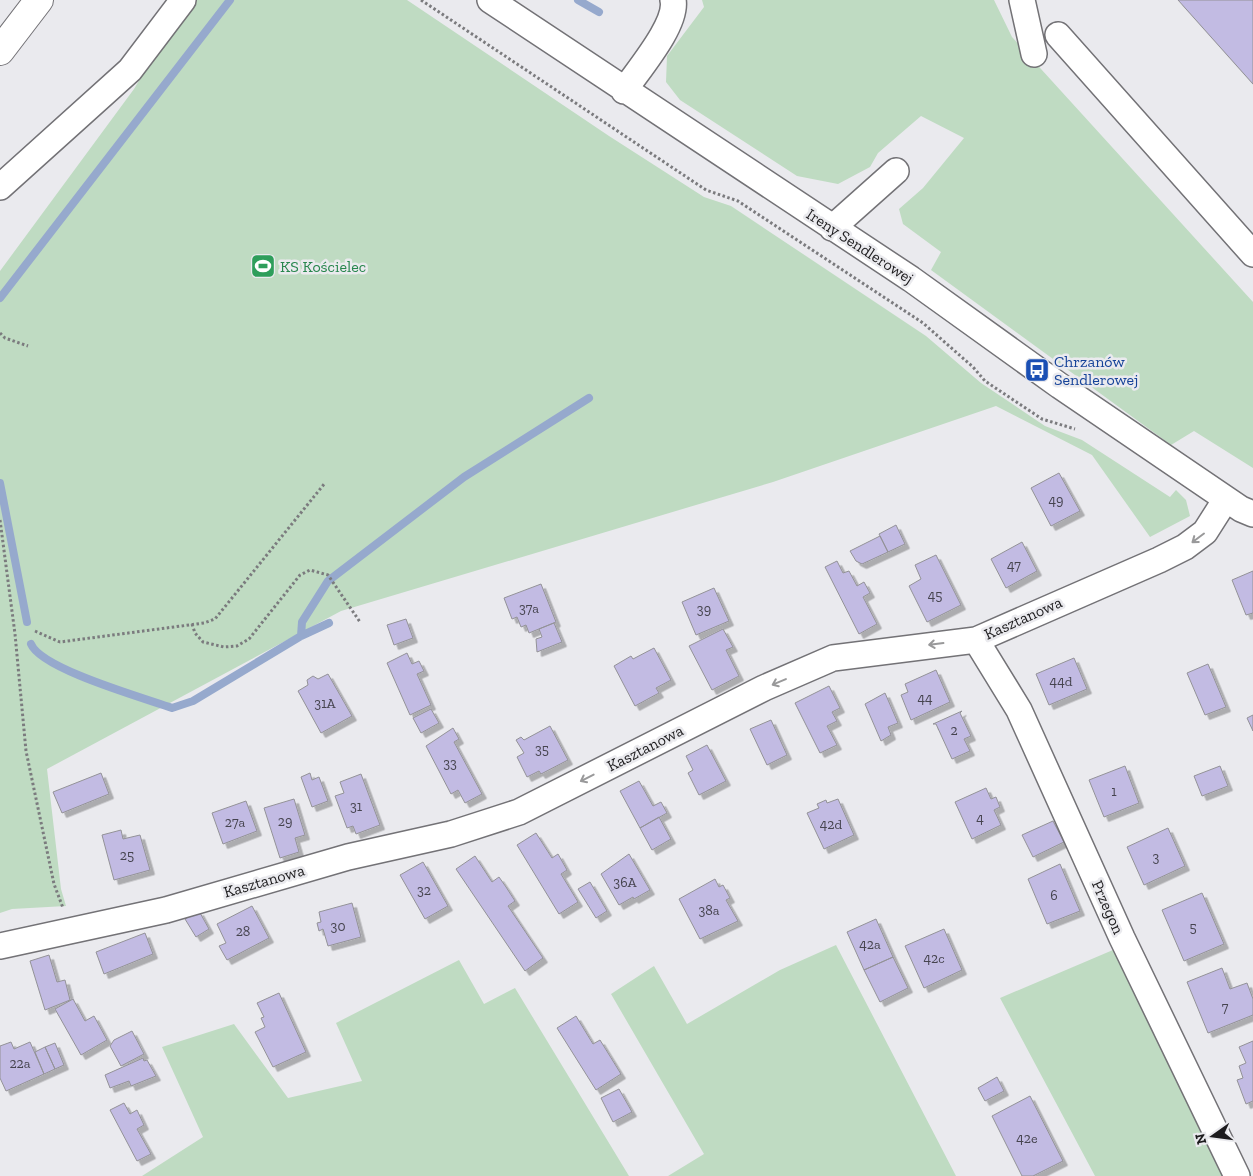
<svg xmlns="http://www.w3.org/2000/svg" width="1253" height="1176" viewBox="0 0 1253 1176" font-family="'Zilla Slab',serif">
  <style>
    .green { fill: #bfdbc2 }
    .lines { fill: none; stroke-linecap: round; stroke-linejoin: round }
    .stream { stroke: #96a9cd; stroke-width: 8 }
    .building { fill: #c2bbe3; stroke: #939297; filter: url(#shadow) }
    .minor-casing { stroke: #737276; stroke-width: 28 }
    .major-casing { stroke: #737276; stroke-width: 30 }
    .path { stroke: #7b7b7e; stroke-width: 3; stroke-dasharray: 2.5 2.5; stroke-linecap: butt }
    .minor { stroke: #fff; stroke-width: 25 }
    .major { stroke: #fff; stroke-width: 28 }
    .oneway { stroke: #99999a }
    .labels { text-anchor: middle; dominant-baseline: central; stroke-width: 5; stroke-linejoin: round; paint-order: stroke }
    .number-label { font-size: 14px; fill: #46444f }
    .street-label { font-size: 16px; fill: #1d1c1e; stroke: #eaeaee }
    .leisure-label { font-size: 16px; fill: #27864d; stroke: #eaeaee; text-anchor: start }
    .transit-label { font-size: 16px; fill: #164399; stroke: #eaeaee; text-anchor: start }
  </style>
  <defs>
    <filter id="shadow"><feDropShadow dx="4.5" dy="4.5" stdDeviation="0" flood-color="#0004"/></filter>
  </defs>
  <rect width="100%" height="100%" fill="#eaeaee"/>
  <!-- green -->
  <path class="green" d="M187,0H407L609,136L704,197L731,206L926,336L981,383L1045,426L1082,440L1170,497L1176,490L1186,500L1190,516L1150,537L1092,455L996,406L773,482L341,611L47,769L61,889L66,906L12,909L0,913V271L134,89Z
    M702,0H994L1012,37L1253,302V468L1194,431L1171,445L931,270L941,252L903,224L899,209L923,188L964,138L921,116L878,153L870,167L838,184L797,176L680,100L666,82L667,56L704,7Z
    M836,945L956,1176H668L704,1154L611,994L654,966L687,1024L780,970Z
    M1120,947L1226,1176H1095L1000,998Z
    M459,960L484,1004L515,988L629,1176H142L203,1137L162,1047L234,1024L288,1098L362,1081L336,1023Z"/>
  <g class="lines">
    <!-- stream -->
    <path class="stream" d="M578,0L599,12
      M0,298L230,0
      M0,483L27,622
      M301,636L302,622L328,581L464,477L589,398
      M31,644C41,669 144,698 172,708L193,701L301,636L329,623"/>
  </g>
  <!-- building -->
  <path class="building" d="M1178,0H1253V84Z
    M1059,473L1080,511L1051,526L1031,488Z
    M896,525L905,544L888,552L879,534Z
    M880,536L888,552L862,564L856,561L850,551Z
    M1022,542L1037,571L1006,588L991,559Z
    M936,555L961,605L927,622L909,586L921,579L915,565Z
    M837,561L843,573L849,571L857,586L864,582L870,593L863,597L877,624L859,634L825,567Z
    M1253,571V613L1246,615L1232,580Z
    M541,584L556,622L529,633L526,625L521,627L517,617L512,619L504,598Z
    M714,588L729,621L696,635L682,602Z
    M406,619L413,638L394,645L387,625Z
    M554,623L562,642L537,652L536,639L542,637L539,629Z
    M723,629L733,647L726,650L739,676L712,690L689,646Z
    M654,648L671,680L656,688L659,693L635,706L614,666L631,656L633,659Z
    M407,653L412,664L419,661L424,671L417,674L431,705L410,715L387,663Z
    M1074,658L1087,689L1049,705L1036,674Z
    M1208,664L1226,707L1205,715L1187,673Z
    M936,670L950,702L911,720L901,695L908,692L905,684Z
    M328,674L352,716L321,733L298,691L308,685L307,680L313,676L318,679Z
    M829,686L840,708L832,712L837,721L827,726L837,745L820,753L795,703Z
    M885,693L898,723L888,727L891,735L881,741L865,704Z
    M431,709L439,723L421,733L413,718Z
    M962,711L960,713L971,736L964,739L970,751L952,759L936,724H933Z
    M1253,715V731L1247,718Z
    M771,720L787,755L767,765L750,729Z
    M550,726L568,760L541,774L539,771L527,777L517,757L524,753L516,740L521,737L524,740Z
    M453,728L459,739L454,742L482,794L465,803L458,790L451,794L426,746Z
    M707,745L726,781L699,795L688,773L693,770L686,756Z
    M1125,766L1139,803L1104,817L1089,780Z
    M1220,766L1228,786L1202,796L1194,776Z
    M101,773L109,794L62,813L53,792Z
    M310,773L312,780L319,777L328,801L312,807L301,777Z
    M361,774L380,825L356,834L353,826L347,828L335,796L344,793L340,782Z
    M639,781L653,806L661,802L667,813L640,828L620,791Z
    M986,788L991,799L996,797L1000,807L994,810L1001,825L972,839L955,802Z
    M294,799L305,835L295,838L299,852L280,858L264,808Z
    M838,799L854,835L824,849L807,813L819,808L817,804L826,800L827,803Z
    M246,801L257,831L223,844L212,813Z
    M659,817L671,839L652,850L640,828Z
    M1053,821L1064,842L1033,857L1022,835Z
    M1168,828L1185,866L1144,885L1127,847Z
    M121,830L123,839L140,835L150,870L114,880L102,835Z
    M536,833L552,858L558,854L567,870L561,874L578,902L559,914L517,845Z
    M629,854L650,890L634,899L633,897L619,905L601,874Z
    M475,856L492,882L499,877L506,887L515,901L508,906L543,958L525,971L456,869Z
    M423,862L448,906L425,919L400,875Z
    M1060,864L1080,911L1047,924L1028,879Z
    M715,879L719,887L723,885L730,898L726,900L738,921L700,939L679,899Z
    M590,882L607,911L596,918L578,889Z
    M1202,893L1224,944L1184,961L1162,910Z
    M352,903L361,937L328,946L323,929L319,931L317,923L321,922L319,912Z
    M252,906L269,938L227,960L219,946L226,943L217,924Z
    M199,911L209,929L196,937L185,919Z
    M876,919L893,957L864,970L847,932Z
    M944,929L962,970L924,988L905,946Z
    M145,933L153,954L104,974L96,952Z
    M49,955L57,982L65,980L70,1000L45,1010L30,961Z
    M893,957L908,988L880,1002L864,970Z
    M1222,968L1230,989L1247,983L1253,999V1015L1208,1033L1187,982Z
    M279,993L306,1052L273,1067L255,1032L265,1027L261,1018L264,1017L257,1003Z
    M73,999L85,1021L94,1016L107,1040L81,1055L55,1009Z
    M576,1016L593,1044L600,1040L621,1074L596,1090L557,1028Z
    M132,1031L144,1054L121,1066L110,1046L114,1040Z
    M1253,1041V1101L1246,1104L1237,1080L1243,1078L1239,1066L1246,1063L1239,1047Z
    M11,1042L14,1049L30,1042L44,1074L6,1091L0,1078V1046Z
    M55,1043L64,1065L55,1069L45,1047Z
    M45,1047L55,1069L44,1074L35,1052Z
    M143,1058L144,1061L147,1060L156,1076L131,1086L129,1081L110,1088L105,1075Z
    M997,1077L1004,1091L985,1101L978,1088Z
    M619,1089L632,1112L613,1122L601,1098Z
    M1030,1096L1063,1161L1033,1176H1022L992,1116Z
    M124,1103L130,1114L137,1110L144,1125L137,1129L151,1154L137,1161L110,1110Z"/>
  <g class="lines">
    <defs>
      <path id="minor" d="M490,0L911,279L1060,386L1241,509L1253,514
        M1022,0L1034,54
        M1058,35L1253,254
        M624,91C638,70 678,24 673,0
        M0,187L130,70L183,0
        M832,228L896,171
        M976,640L1019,710L1122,938L1237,1176
        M0,946L166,910L348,857L451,834L519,812L764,688L833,658L976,640L1159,560L1185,547L1205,532L1226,499"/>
      <path id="major" d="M0,51L39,0"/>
    </defs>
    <!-- minor casing -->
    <use href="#minor" class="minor-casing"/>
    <!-- major casing -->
    <use href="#major" class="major-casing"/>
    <!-- path -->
    <path class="path" d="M421,0L706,190L738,201L923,323L973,367L985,381L1042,419L1075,429
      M0,333L5,338L28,346
      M0,520L15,634L26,751L54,884L63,908
      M192,624L195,633L203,642L224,647L237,646L249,639L300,575L310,570L328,575L360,622
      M35,631L60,642L204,623L215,619L325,483"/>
    <!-- minor -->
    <use href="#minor" class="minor"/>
    <!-- major -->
    <use href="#major" class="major"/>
  </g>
  <!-- one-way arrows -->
  <defs><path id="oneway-shaft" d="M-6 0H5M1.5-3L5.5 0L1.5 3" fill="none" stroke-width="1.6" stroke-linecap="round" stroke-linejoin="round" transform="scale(1.25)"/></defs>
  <g class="oneway">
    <use href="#oneway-shaft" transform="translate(1198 538) rotate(143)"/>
    <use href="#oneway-shaft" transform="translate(936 644) rotate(173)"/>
    <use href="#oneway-shaft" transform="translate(779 682) rotate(157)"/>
    <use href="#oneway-shaft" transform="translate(587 778) rotate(153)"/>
  </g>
  <!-- icons -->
  <defs>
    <symbol id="stadium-square" viewBox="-11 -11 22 22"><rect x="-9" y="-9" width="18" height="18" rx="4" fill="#2e9e5b" stroke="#eaeaee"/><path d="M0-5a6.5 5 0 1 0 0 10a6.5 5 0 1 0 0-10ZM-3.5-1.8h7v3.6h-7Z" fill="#fff"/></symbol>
    <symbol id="bus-square" viewBox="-11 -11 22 22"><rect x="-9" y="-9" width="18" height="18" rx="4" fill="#1a4fb4" stroke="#eaeaee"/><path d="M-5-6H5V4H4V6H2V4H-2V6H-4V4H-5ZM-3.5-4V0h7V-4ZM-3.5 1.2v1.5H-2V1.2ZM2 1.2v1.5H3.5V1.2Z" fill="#fff"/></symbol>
  </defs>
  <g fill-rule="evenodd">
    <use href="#stadium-square" x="249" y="252" width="28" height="28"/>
    <use href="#bus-square" x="1023" y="356" width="28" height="28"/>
  </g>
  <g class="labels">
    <!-- number labels -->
    <g class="number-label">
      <text x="1056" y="500">49</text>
      <text x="1014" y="565">47</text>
      <text x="935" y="595">45</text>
      <text x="529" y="608">37a</text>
      <text x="704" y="609">39</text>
      <text x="1061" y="681">44d</text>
      <text x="925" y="698">44</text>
      <text x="325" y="703">31A</text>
      <text x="954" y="730">2</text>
      <text x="542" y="749">35</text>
      <text x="450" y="763">33</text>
      <text x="1114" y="791">1</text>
      <text x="356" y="806">31</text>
      <text x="980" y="818">4</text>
      <text x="285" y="821">29</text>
      <text x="235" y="822">27a</text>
      <text x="831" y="824">42d</text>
      <text x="127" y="855">25</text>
      <text x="1156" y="857">3</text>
      <text x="625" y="882">36A</text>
      <text x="424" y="890">32</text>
      <text x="1054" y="895">6</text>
      <text x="709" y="910">38a</text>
      <text x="338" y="926">30</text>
      <text x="1193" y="927">5</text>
      <text x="243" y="931">28</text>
      <text x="870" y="944">42a</text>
      <text x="934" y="958">42c</text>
      <text x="1225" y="1007">7</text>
      <text x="20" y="1063">22a</text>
      <text x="1027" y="1138">42e</text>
    </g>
    <!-- street labels -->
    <g class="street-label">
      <text transform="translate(860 246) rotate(33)">Ireny Sendlerowej</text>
      <text transform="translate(1023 618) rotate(-24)">Kasztanowa</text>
      <text transform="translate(645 748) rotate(-27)">Kasztanowa</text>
      <text transform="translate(264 881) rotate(-16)">Kasztanowa</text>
      <text transform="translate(1108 907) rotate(66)">Przegon</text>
    </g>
    <!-- leisure labels -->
    <g class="leisure-label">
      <text x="280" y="266">KS Kościelec</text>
    </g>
    <!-- transit labels -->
    <g class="transit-label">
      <text x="1054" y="361">Chrzanów<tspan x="1054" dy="18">Sendlerowej</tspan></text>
    </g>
  </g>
  <!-- north arrow -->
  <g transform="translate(1213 1136) rotate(256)" stroke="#eaeaee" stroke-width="4" paint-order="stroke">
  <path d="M0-4L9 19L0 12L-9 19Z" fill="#1d1c1e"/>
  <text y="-8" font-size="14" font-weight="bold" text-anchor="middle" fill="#1d1c1e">N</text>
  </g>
</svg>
